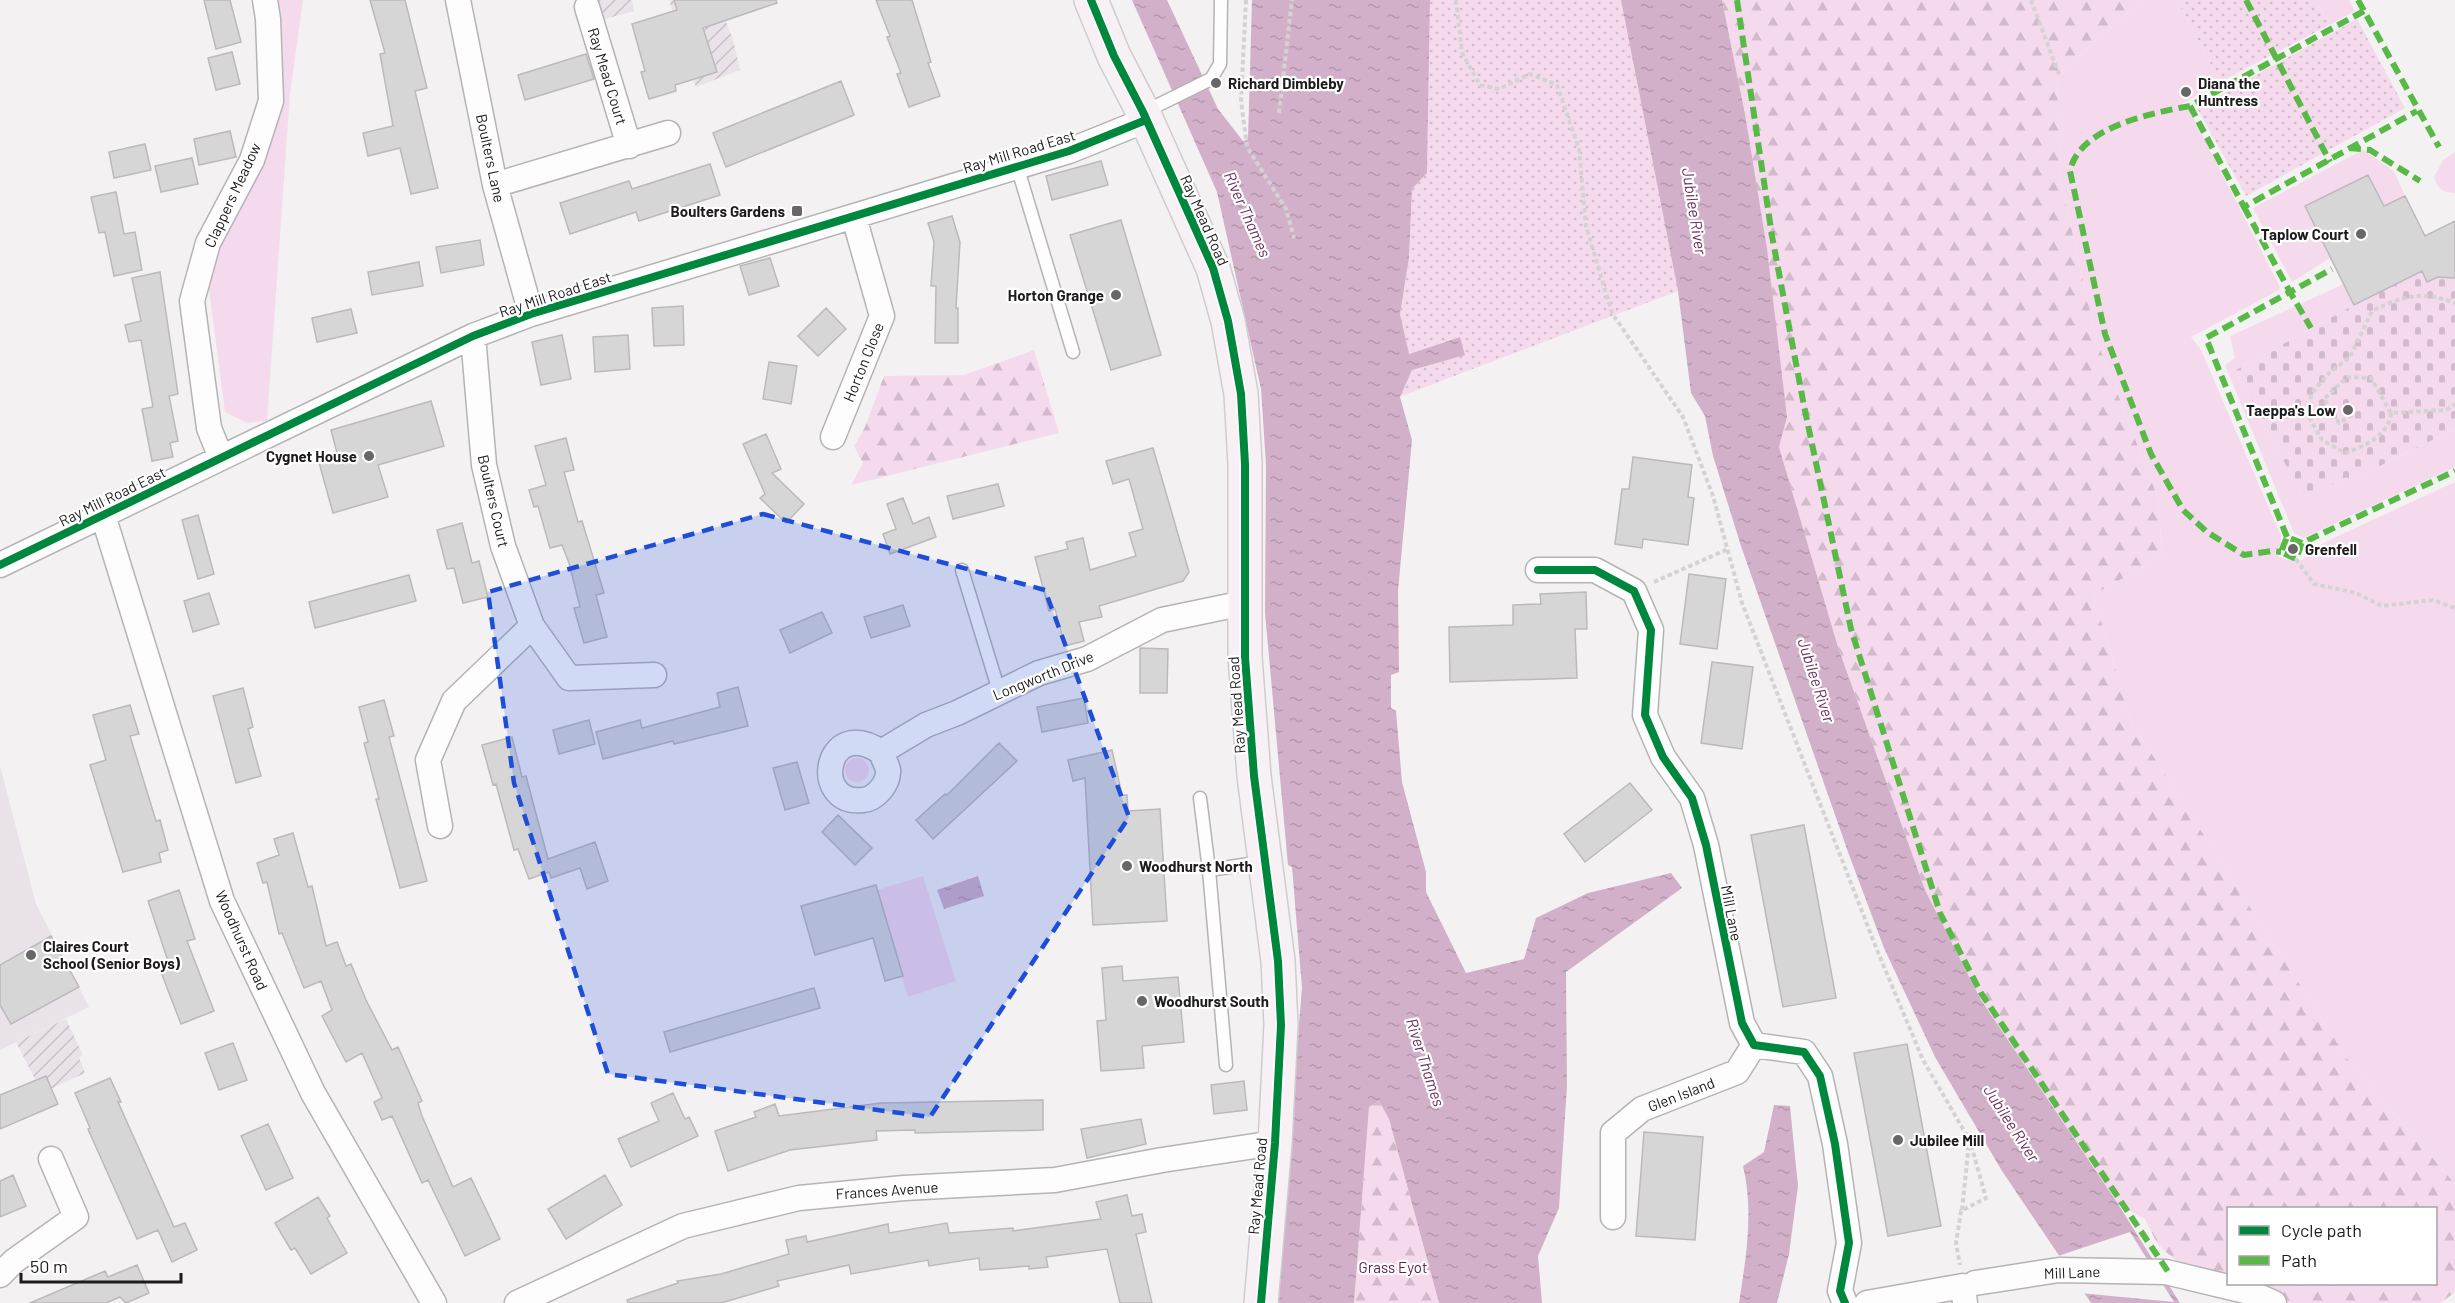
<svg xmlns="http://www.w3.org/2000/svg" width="2455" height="1303" viewBox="0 0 2455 1303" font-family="Barlow,sans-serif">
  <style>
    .built { fill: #e9e2e8 }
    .industrial { fill: url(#industrial-furrows) }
    .grass { fill: #f5daee }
    .forest { fill: url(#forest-firs) }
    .cemetery { fill: url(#cemetery-stones) }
    .park { fill: url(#park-dots) }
    .water { fill: url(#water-ripples) }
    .pier { fill: #f4f1f3 }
    .building { fill: #d7d6d7; stroke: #bcb9bb; stroke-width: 1.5 }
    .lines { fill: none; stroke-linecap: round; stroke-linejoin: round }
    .lane-casing { stroke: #b6b3b5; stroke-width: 15 }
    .street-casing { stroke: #b6b3b5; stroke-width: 27 }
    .primary-casing { stroke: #cecdce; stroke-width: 36 }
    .path { stroke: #d4d3d4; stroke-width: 4; stroke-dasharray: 4.5 3; stroke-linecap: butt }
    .lane { stroke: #fdfdfd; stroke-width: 12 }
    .street { stroke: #fdfdfd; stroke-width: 24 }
    .primary { stroke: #f7f1f6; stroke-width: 33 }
    .quiet { stroke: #58b947; stroke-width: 6; stroke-dasharray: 12 6; stroke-linecap: butt }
    .cycleway-casing { stroke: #fff; stroke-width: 11 }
    .cycleway { stroke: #00873e; stroke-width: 8 }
    .marked { fill: #1d4ed8; fill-opacity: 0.2; stroke: #1d4ed8; stroke-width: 4.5; stroke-dasharray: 12 8; stroke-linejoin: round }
    .poi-dot { fill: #686667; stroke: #fff; stroke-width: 2 }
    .labels { text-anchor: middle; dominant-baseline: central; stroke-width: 4.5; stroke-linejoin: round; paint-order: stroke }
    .street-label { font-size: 15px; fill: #1d1b1c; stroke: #fff }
    .poi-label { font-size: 15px; font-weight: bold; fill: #1d1b1c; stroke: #fff; text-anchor: start }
    .park-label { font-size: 15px; fill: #5b2250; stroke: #fff }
    .water-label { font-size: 16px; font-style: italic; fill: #6b315f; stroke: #fff }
  </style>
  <defs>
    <pattern id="industrial-furrows" width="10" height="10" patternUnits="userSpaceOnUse" patternTransform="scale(1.5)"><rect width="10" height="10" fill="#e9e2e8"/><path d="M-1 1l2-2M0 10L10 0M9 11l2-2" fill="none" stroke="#c7c1c6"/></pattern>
    <pattern id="forest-firs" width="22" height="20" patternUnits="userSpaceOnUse" patternTransform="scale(1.5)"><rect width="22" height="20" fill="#f5daee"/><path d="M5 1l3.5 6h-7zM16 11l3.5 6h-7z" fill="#d2bacc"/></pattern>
    <pattern id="cemetery-stones" width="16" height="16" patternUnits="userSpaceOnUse" patternTransform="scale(1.5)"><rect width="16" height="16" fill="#f5daee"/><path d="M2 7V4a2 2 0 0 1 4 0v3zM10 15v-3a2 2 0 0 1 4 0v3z" fill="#d2bacc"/></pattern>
    <pattern id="park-dots" width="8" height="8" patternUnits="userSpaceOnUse" patternTransform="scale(1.5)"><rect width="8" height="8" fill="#f5daee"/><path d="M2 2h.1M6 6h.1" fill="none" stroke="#d2bacc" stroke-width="1.8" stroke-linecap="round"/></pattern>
    <pattern id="water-ripples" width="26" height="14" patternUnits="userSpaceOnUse" patternTransform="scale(1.5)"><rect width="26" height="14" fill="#d2b0c9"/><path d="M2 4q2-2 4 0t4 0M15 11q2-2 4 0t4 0" fill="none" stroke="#b497ac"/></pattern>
  </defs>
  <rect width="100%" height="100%" fill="#f4f1f3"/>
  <!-- built -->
  <path class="built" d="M0,766L36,904L89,1007L0,1050Z"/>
  <!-- industrial -->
  <path class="industrial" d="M593,0H632L634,11L601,20Z
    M669,0H718L733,40L740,70L696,87Z
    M66,1019L83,1055L79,1058L85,1073L42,1093L16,1042Z"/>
  <!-- grass -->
  <path class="grass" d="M275,0H303L290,94L267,421L247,423L225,412L207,274L223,233L265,163L283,86Z
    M2143,0H2177L2220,82L2182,104L2189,109L2280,287L2279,290L2191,337L2201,350L2281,536V544L2274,554L2284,559L2300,561L2325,542L2455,482V1184L2348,1060L2132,723L2093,595L2162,556L2158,498L2096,338L2060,178L2057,75Z
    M2316,0H2349L2355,11L2329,25Z
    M2363,150L2394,171L2405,196L2384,206L2368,175L2305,206L2330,258L2292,282L2253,208Z
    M2455,152V193C2442,193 2438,189 2434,177L2443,160Z
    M2344,284L2354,305L2236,370L2303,498L2347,477L2349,481L2455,429V467L2304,538L2294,533L2225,365L2235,358L2230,336Z
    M845 770a12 12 0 1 1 24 0a12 12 0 1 1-24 0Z
    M923,876L956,981L908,997L874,891Z"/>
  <!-- forest -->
  <path class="forest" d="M1722,0H2143L2057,75L2060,178L2096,338L2158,498L2162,556L2093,595L2132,723L2348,1060L2455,1184V1292L2441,1303H2287L2232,1284H2436V1208H2228V1282L2180,1264L2158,1245L2145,1219L2118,1204L1981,1000L1925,890L1838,647L1779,447L1787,417L1745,114Z
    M1034,350L1059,433L851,485L863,463L854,446L865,427L884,376L964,375Z
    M1379,1101L1389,1119L1439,1303H1354L1369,1107Z"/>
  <!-- cemetery -->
  <path class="cemetery" d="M2422,271L2427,282L2438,277L2455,278V429L2349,481L2347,477L2303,498L2236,370L2354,305Z"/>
  <!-- park -->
  <path class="park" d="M1430,0H1621L1678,291L1399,397L1412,370L1465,354L1459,337L1408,354L1400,314L1409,258L1412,189L1427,173Z
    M2177,0H2316L2329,25L2220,82Z
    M2357,19L2405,108L2246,196L2197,108Z"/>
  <!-- water -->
  <path class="water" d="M1132,0H1167L1218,109L1243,141L1248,139L1252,0H1430L1427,173L1412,189L1409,258L1400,314L1409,354L1460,337L1465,355L1412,370L1400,397L1412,440L1398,591L1399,672L1391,675V708L1396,711L1402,782L1426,872V892L1466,973L1524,959L1536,918L1588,893L1671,873L1682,888L1566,972L1567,1086L1559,1208L1538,1256L1542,1303H1439L1389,1119L1379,1101L1369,1107L1354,1303H1276L1302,988L1292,867L1288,865L1265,613L1266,465L1261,389L1217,192Z
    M1621,0H1722L1745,114L1767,249L1787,417L1779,447L1838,647L1925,890L1981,1000L2118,1204L2180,1303H2091L2002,1171L1935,1057L1884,948L1848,852L1741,546L1713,456L1705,416L1691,393L1678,291Z
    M978,876L984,896L944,909L937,890Z
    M1774,1105L1790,1106L1798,1186L1789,1254L1777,1303H1739C1746,1258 1754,1211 1743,1166L1764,1152Z"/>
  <!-- pier -->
  <path class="pier" d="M2130,1232L2174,1302L2080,1293L2058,1256Z"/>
  <!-- building -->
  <path class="building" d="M204,0H230L241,42L216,49Z
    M370,0H405L427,88L415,91L438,188L411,194L400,148L368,156L363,133L393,126L380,54L385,53Z
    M674,0H776L777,3L703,28L717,72L675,85L676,91L649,99L641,72L645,71L632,24L677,10Z
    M876,0H912L931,62L928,63L940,96L909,107L897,74L901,73L887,37L890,36Z
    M232,52L240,84L216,90L208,58Z
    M586,54L594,79L525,100L518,75Z
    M841,81L854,115L726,167L713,133Z
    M230,131L236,157L199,165L194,139Z
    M145,144L151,170L114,178L109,152Z
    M192,158L198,184L161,192L155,166Z
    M1101,161L1108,185L1052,200L1046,176Z
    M710,164L720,195L639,221L636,212L570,234L560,203L629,181L632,189Z
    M2368,175L2384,206L2405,196L2425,236L2455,221V278L2438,277L2427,282L2422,271L2354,305L2305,206Z
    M116,192L124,234L135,232L142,270L114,276L105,232L99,233L91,197Z
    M952,216L960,242L956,308H958V343H935L936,286H931L934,242L928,223Z
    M1121,220L1161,355L1111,370L1070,235Z
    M480,240L484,265L441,273L436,247Z
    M770,258L779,286L749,295L740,266Z
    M419,262L423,286L372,295L368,272Z
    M160,272L178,394L169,396L178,441L170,443L173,457L152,461L142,409L153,407L141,340L129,342L125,325L141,321L132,278Z
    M683,306L684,345L654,346L652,308Z
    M826,308L846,329L818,356L798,336Z
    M351,309L357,333L317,342L312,318Z
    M562,335L571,379L541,385L532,342Z
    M628,335L630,369L595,372L593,337Z
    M769,362L797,366L791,404L763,399Z
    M431,401L444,446L378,465L388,497L333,513L318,459L337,453L331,430Z
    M766,434L781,469L772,473L804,504L786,523L760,498L765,494L743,444Z
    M566,438L574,470L564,472L578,522L582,521L604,593L596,595L607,637L584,643L574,608L580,607L569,563L562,545L550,548L538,506L534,507L529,490L546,485L535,446Z
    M1153,448L1189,572L1183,581L1099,606L1102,617L1079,622L1084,641L1065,646L1055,609L1049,611L1035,557L1068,549L1066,542L1083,538L1090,570L1136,556L1129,533L1143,529L1129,479L1113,484L1106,461Z
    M1633,457L1692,465L1688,497L1694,498L1688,545L1643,539L1642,548L1615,544L1622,489H1629Z
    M998,484L1004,506L953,519L947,496Z
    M903,498L913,524L929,517L936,537L890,554L883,534L896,529L887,504Z
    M198,515L214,574L198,579L182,520Z
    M462,523L472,563L479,561L488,597L463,603L454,568L447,569L437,530Z
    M1689,574L1726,579L1717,649L1680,644Z
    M409,575L416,601L315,628L309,602Z
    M1586,592L1587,629H1575L1577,678L1450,682L1449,627L1513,625V605L1541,604L1540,594Z
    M209,593L219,624L193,632L184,601Z
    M903,605L910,626L871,638L864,617Z
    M822,612L832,633L790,653L780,630Z
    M1140,648L1168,649L1167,693H1140Z
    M1712,662L1753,667L1742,749L1701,743Z
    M738,687L748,726L674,744L673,741L603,759L596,732L640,720L642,728L720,707L717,693Z
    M243,688L253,727L248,729L261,776L236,783L213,696Z
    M1084,698L1088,723L1042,732L1037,707Z
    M384,700L394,736L389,737L427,881L400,888L376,799H379L364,743L368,742L359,707Z
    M130,705L139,734L130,736L156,821L160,820L168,850L159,853L161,862L123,872L90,765L106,760L93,715Z
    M589,720L595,744L559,754L553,730Z
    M512,737L522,777L526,776L548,859L595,842L608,881L587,889L580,868L551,878L549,872L529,879L518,849L514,850L496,784L493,785L482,745Z
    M999,743L1017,761L933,839L916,820L945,794L947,795Z
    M1112,750L1122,795H1127L1128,811L1160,809L1167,921L1093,925L1085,778L1073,781L1068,760Z
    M797,762L809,803L785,810L773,768Z
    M1630,783L1652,810L1585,862L1564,834Z
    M838,815L872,848L855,865L822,832Z
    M1804,825L1836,998L1783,1007L1751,835Z
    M293,833L308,887L312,886L326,946L337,942L346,966L351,964L366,1000L392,1050L398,1047L422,1101L418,1103L422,1116L453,1187L471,1178L500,1239L465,1256L428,1180L422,1183L392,1116L382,1120L374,1102L382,1098L362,1053L346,1062L322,1016L332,1010L321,981L304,988L282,933L279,934L267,882L263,883L257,863L279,855L274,839Z
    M876,885L903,976L885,981L873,938L815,955L801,906Z
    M179,890L195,939L187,941L214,1011L181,1024L159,967L169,964L148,901Z
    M51,936L79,987L11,1024L0,1005V965Z
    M1122,966L1123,981L1178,977L1184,1042L1142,1046L1144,1068L1101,1071L1097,1021L1106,1020L1102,968Z
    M814,988L820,1008L670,1052L664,1032Z
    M233,1043L247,1080L219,1090L205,1053Z
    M1907,1044L1941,1226L1888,1236L1854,1053Z
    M46,1076L58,1104L0,1129V1095Z
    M110,1078L121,1102H118L174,1227L185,1223L197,1250L172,1262L158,1230L137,1239L88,1129L90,1128L75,1093Z
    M1244,1081L1247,1110L1214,1114L1211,1085Z
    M673,1093L685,1119L689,1117L698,1136L631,1167L618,1139L659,1121L651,1103Z
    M1043,1100V1130L915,1133V1130L876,1131L877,1140L790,1150L728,1171L715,1131L756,1117L754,1112L775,1104L779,1116L881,1103Z
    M1141,1119L1146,1144L1087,1158L1081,1129Z
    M268,1124L293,1178L266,1190L241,1136Z
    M1644,1132L1703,1137L1695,1240L1636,1236Z
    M13,1175L26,1206L0,1217V1181Z
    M605,1175L622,1205L566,1239L548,1209Z
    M1127,1195L1132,1216L1142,1214L1146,1232L1136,1234L1152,1303H1120L1107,1249L1046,1257L1048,1267L1029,1269V1266L980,1270L979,1258L929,1266L928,1260L851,1274L849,1265L777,1281L779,1286L721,1303H628L627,1300L678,1283L677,1281L721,1274L789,1254L786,1240L806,1236L807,1242L888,1224L889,1233L947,1223L949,1233L1013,1228V1231L1101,1219L1096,1202Z
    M318,1197L330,1216L327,1218L347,1253L311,1274L295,1248L291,1250L275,1223Z
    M137,1265L149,1293L126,1303L120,1297L106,1303H30L105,1271L108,1277Z"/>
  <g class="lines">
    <defs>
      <path id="lane" d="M1144,112L1211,79L1220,64L1221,0
        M1017,166L1073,352
        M962,570L999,691
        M1200,798L1209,870
        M1226,1065L1209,870L1263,862"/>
      <path id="street" d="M458,0L495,185L531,314
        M587,7L629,146
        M495,185L668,133
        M833,437L882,316L854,217
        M221,458L209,428L192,301L208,243L252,160L271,101L268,19L265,0
        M103,515L222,901L313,1093L434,1303
        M0,565L473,336L531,314L1069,151L1146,120
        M1538,570H1595L1634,591L1651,630L1645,715L1663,757L1692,798L1706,845L1742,1023L1754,1045L1804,1052L1820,1076L1835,1144L1849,1243L1840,1291L1845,1303
        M532,626L569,678L654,675
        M881,752C825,714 810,806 863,800C876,799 889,783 888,770C887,765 883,758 881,752L926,725L957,713L1039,673L1087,659L1162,620L1244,603
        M440,826L428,760L454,701L532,626L503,546L484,465L473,336
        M1613,1217V1133L1642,1109L1737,1072L1754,1045
        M0,1275L14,1261L76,1217L51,1159
        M1975,1283L2059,1270L2166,1272L2249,1292L2274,1303
        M517,1303L683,1226L799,1198L904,1188L1055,1180L1162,1160L1275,1143
        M1867,1303L1963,1286L1965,1303"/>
      <path id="primary" d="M1091,0L1114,56L1143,112L1213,268L1228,321L1241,394L1245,464V657L1254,776L1278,961L1281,1025L1275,1143L1261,1303"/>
    </defs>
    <!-- lane casing -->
    <use href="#lane" class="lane-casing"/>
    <!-- street casing -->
    <use href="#street" class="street-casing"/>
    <!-- primary casing -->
    <use href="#primary" class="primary-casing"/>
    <!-- path -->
    <path class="path" d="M1246,0L1241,100L1247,147L1286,209L1294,238
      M1456,0L1462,53L1480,85L1499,89L1530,74L1557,85L1579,149L1586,226L1612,313L1683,417L1713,496L1742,603L1877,950L1923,1060L1970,1141L1986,1198L1961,1211L1956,1243L1960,1265
      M2031,0L2060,77
      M1279,113L1292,0
      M2391,413C2389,435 2364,447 2345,453L2322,440L2310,419L2311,394L2329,373L2350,357L2372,311C2404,296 2421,290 2455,303
      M2352,415L2339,423L2324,399L2347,377L2371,378L2391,413L2446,410L2455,404
      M2296,559L2314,584L2356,593L2382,606L2433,600L2455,608
      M1654,582L1728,549
      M1962,1210L1969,1143"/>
    <!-- lane -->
    <use href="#lane" class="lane"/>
    <!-- street -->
    <use href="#street" class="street"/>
    <!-- primary -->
    <use href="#primary" class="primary"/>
    <!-- quiet -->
    <path class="quiet" d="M1737,0L1772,236L1804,406L1851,629L1940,913L1981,993L2169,1273
      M2246,0L2330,162
      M2358,0L2439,147
      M2364,11L2190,106L2244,207L2417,111
      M2190,106C2152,113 2079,127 2070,171L2105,334L2151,454L2183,510L2207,532L2244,555L2272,551L2281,552
      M2349,148L2370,150L2420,181
      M2244,207L2290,292L2332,269
      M2287,537L2206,338L2290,292L2311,328
      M2302,543L2287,537L2281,552L2296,559L2302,543L2455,471"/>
    <defs>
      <path id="cycleway" d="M1091,0L1114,56L1143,112L1213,268L1228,321L1241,394L1245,464V657L1254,776L1278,961L1281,1025L1275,1143L1261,1303
        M0,565L473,336L531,314L1069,151L1146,120
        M1538,570H1595L1634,591L1651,630L1645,715L1663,757L1692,798L1706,845L1742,1023L1754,1045L1804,1052L1820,1076L1835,1144L1849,1243L1840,1291L1845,1303"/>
    </defs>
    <!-- cycleway casing -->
    <use href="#cycleway" class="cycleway-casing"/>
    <!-- cycleway -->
    <use href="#cycleway" class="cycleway"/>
  </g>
  <!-- marked area -->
  <path class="marked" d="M763,514L1045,590L1129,817L930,1117L608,1074L514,783L488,592Z"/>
  <!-- markers -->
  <g class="poi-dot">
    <circle cx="1216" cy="83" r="6"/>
    <circle cx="2186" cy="92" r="6"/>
    <rect x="791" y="205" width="12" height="12" rx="3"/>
    <circle cx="2361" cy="234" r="6"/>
    <circle cx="1116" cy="295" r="6"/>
    <circle cx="2348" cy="410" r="6"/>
    <circle cx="369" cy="456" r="6"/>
    <circle cx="2293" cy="549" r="6"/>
    <circle cx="1127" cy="866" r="6"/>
    <circle cx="31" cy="955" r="6"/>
    <circle cx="1142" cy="1001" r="6"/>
    <circle cx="1898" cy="1140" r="6"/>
  </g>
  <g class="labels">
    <!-- street labels -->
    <g class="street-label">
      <text transform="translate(608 76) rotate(73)">Ray Mead Court</text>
      <text transform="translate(1019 151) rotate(-17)">Ray Mill Road East</text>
      <text transform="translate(491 158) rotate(78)">Boulters Lane</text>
      <text transform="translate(232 195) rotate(-65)">Clappers Meadow</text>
      <text transform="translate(1205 220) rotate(66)">Ray Mead Road</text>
      <text transform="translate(555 294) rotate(-18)">Ray Mill Road East</text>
      <text transform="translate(863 362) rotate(-68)">Horton Close</text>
      <text transform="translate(112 496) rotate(-26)">Ray Mill Road East</text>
      <text transform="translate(494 501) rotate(77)">Boulters Court</text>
      <text transform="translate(1043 675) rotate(-22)">Longworth Drive</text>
      <text transform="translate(1236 705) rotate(-94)">Ray Mead Road</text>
      <text transform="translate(1732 913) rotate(79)">Mill Lane</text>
      <text transform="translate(242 940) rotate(66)">Woodhurst Road</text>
      <text transform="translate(1681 1094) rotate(-21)">Glen Island</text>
      <text transform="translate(1257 1186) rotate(-85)">Ray Mead Road</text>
      <text transform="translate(887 1190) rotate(-4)">Frances Avenue</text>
      <text transform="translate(2072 1272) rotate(-2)">Mill Lane</text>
    </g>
    <!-- poi labels -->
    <g class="poi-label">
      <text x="1228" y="83">Richard Dimbleby</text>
      <text x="2198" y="83">Diana the<tspan x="2198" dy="17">Huntress</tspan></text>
      <text x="785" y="211" text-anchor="end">Boulters Gardens</text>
      <text x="2349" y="234" text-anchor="end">Taplow Court</text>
      <text x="1104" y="295" text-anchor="end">Horton Grange</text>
      <text x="2336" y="410" text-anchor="end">Taeppa's Low</text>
      <text x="357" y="456" text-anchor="end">Cygnet House</text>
      <text x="2305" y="549">Grenfell</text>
      <text x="1139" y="866">Woodhurst North</text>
      <text x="43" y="946">Claires Court<tspan x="43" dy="17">School (Senior Boys)</tspan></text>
      <text x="1154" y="1001">Woodhurst South</text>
      <text x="1910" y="1140">Jubilee Mill</text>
    </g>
    <!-- park labels -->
    <g class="park-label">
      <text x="1393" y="1267">Grass Eyot</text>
    </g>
    <!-- water labels -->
    <g class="water-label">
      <text transform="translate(1695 211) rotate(81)">Jubilee River</text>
      <text transform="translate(1248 214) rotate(66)">River Thames</text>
      <text transform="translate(1817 680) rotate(72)">Jubilee River</text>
      <text transform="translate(1426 1062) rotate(72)">River Thames</text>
      <text transform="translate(2012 1123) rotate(57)">Jubilee River</text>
    </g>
  </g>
  <!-- legend -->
  <rect x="2227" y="1207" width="210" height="78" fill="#ffffff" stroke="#a5a4a4" stroke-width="1.5"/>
  <rect x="2239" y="1226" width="30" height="9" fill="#00873e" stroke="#a5a4a4" stroke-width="1.5"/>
  <text x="2281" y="1237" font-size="18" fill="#1d1b1c">Cycle path</text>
  <rect x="2239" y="1256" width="30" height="9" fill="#58b947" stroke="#a5a4a4" stroke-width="1.5"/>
  <text x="2281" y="1267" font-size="18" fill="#1d1b1c">Path</text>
  <!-- scale -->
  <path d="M21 1273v9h160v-9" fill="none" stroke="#1d1b1c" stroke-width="3"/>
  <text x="30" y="1273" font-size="18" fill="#1d1b1c" stroke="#ffffff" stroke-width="4.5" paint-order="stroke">50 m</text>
</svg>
